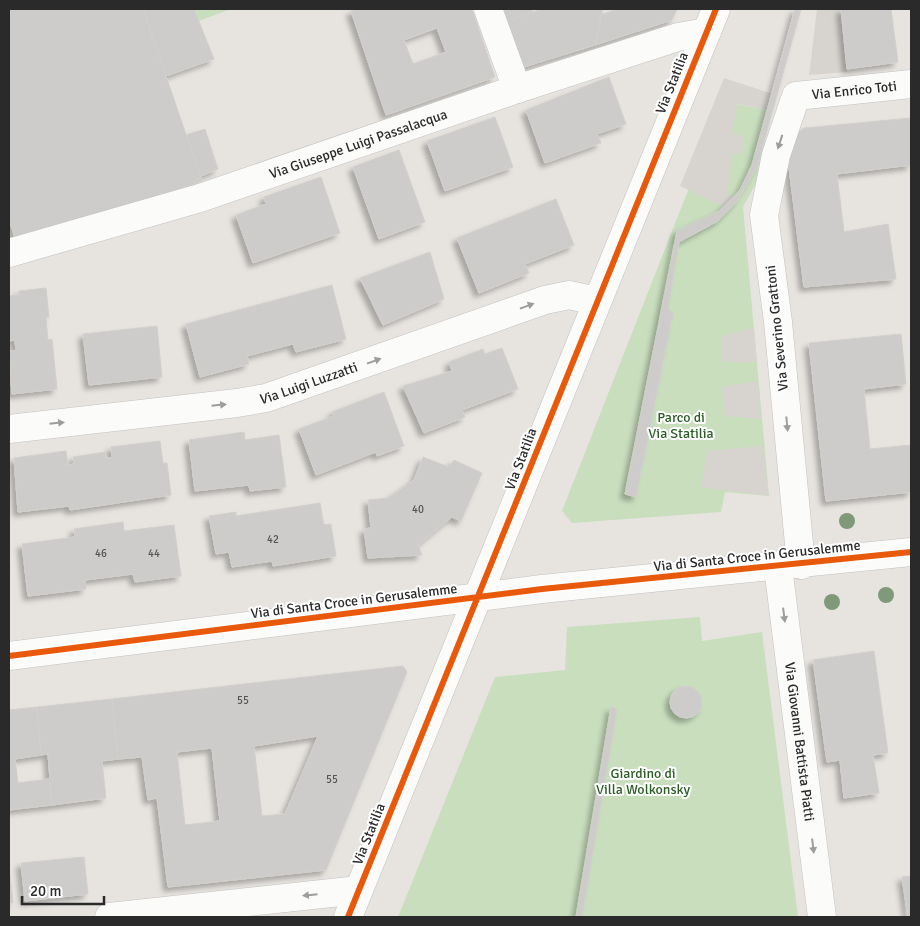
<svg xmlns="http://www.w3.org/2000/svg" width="920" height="926" viewBox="0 0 920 926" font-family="Signika,sans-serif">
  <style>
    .green { fill: #c8debd }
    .plaza { fill: #d7d4d0 }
    .building { fill: #ceccca; stroke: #d2d0cc; fill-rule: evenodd; filter: url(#shadow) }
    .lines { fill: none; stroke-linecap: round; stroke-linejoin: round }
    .minor-casing { stroke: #c2c0c0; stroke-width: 29 }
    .minor { stroke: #fbfbfa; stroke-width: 28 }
    .cycleway-casing { stroke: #fff; stroke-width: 9 }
    .cycleway { stroke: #e8590c; stroke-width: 6 }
    .tree { fill: #7f9a78 }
    .oneway { fill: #9d9d9c }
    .labels { text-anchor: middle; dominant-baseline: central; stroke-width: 4; stroke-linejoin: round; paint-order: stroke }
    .number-label { font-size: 11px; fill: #545353 }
    .street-label { font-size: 14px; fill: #2a2a2a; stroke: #fff }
    .park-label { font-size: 14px; fill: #2a5d23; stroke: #fff }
  </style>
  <defs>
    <filter id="shadow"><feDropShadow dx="-4.5" dy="4.5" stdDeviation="2.5" flood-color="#0004"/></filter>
  </defs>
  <rect width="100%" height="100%" fill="#e7e4e0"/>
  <!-- green -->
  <path class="green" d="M194,9H231L199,21Z
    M726,102L768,110L761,174L743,207L769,496L725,492L721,512L572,523L562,511L687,193Z
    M700,617L702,641L762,632L798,917H398L495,677L565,670L567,627Z"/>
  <!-- plaza -->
  <path class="plaza" d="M817,9H841L847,72L809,75Z
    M724,78L773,94L768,110L738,104L732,132L744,138L740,153L732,155L727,194L733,199L724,207L680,186Z
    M754,328L757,362H722L721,336Z
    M758,381L761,419L725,416L722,387Z
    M763,446L769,496L701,487L707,451Z"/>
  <!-- building -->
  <path class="building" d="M9,9H143L202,181L17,245L9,219Z
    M143,9H194L214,59L166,76Z
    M358,9H472L495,77L386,115L351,11ZM437,28L446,52L413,64L404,40Z
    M503,9H531L533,12L507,21Z
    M542,9H603L595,45L524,67L507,21Z
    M617,9H677L672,20L595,45L601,15Z
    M795,9H801L757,167L737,201L726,213L718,221L679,242L668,309L673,313L636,497L625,494L677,231L719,211L740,190L752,165Z
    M841,9H891L898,62L847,69Z
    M609,77L626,124L597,134L601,143L545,163L526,110Z
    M495,117L513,167L445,191L427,141Z
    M911,118V165L837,174L844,232L888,224L896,279L804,287L789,167V151L793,137L804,128Z
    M205,129L218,169L201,176L186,135Z
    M399,150L425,222L379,239L353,167Z
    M321,177L340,233L253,263L236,215L266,204L264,197Z
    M556,199L574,245L525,264L529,273L479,293L457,238Z
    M430,252L444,299L383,325L360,278Z
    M332,285L346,339L296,352L293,344L247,356L249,364L200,377L186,324Z
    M46,288L49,317H46L48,340L52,339L57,389L12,394L9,351H16L15,340L9,341V296L19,295V291Z
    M157,326L162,377L89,385L83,334Z
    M901,334L906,384L864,389L870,449L911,445V492L826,501L809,343Z
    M502,348L518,389L462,410L465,417L424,433L403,386L452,371L449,362L483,349L485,354Z
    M384,392L404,446L377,456L376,452L316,475L299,429L334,416L332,412Z
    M244,432L245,440L279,435L286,487L250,491L249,485L195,491L189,440Z
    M160,441L163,463H167L171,495L70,510L69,506L18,512L14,458L66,451L68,465L74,464L73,457L105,452L106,458H112L111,447Z
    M423,457L449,467L454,460L482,473L461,521L452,517L418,545L422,555L368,558L364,529L371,528L368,500L388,498L414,480Z
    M320,503L324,525L331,524L336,556L273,566L272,561L232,567L229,552L216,554L209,516L236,512V516Z
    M123,522L124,531L174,525L181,576L135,582L133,574L85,580L86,589L28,596L22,544L75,537L74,529Z
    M874,651L888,753L873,755L879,793L844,798L840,760L827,762L813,660Z
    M403,666L407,672L326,870L168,887L157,798L148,800L142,757L118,759L112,699ZM318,736L285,814L262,816L254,746ZM212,748L220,821L185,825L177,752Z
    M670 702a16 16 0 1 1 32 0a16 16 0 1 1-32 0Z
    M112,699L118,759L102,761L106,798L52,805L48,754L41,755L37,707Z
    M37,707L41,755L15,759L18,783L49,779L52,805L9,810V710Z
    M611,707L617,709L609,757L582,917H576Z
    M84,857L88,894L25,901L21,863Z
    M9,866L13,903H9Z
    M911,876V917H908L902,877Z"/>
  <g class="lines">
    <defs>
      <g id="minor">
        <path d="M488,9L517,89"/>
        <path id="s1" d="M9,253L200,198L517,89L678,37L707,32"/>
        <path id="s2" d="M9,429L237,403L266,398L545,300L569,295L597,301"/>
        <path id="s3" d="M801,565L778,322L764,215L776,155L796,96L911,84"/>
        <path id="s4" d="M778,567L822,917"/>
        <path d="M9,656L542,589L911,552"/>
        <path d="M109,917L359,890"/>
        <path d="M348,917L716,9"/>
      </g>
    </defs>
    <!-- minor casing -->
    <use href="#minor" class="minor-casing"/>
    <!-- minor -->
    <use href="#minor" class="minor"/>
    <defs>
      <path id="cycleway" d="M9,656L542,589L911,552
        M348,917L716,9"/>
    </defs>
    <!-- cycleway casing -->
    <use href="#cycleway" class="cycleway-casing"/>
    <!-- cycleway -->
    <use href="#cycleway" class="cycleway"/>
  </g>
  <!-- trees -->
  <g class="tree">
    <circle cx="847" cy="521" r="8"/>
    <circle cx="886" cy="595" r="8"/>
    <circle cx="832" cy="602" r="8"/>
  </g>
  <!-- one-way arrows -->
  <defs><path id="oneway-solid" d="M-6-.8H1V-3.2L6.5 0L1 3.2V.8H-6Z" transform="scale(1.25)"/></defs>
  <g class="oneway">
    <use href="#oneway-solid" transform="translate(780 142) rotate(108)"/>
    <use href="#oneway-solid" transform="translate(527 306) rotate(-20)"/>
    <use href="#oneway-solid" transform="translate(374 361) rotate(-20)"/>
    <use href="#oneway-solid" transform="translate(219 405) rotate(-6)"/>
    <use href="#oneway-solid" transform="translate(57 423) rotate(-6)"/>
    <use href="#oneway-solid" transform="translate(787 424) rotate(85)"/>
    <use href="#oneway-solid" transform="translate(784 615) rotate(83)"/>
    <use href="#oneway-solid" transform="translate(813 846) rotate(83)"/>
    <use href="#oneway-solid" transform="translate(310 895) rotate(174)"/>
  </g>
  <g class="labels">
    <!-- number labels -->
    <g class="number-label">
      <text x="418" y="509">40</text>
      <text x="273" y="539">42</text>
      <text x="101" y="553">46</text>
      <text x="154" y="553">44</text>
      <text x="243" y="700">55</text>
      <text x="332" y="779">55</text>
    </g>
    <!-- street labels -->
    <g class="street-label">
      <text transform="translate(672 83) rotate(-68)">Via Statilia</text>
      <text stroke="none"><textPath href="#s3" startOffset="534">Via Enrico Toti</textPath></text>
      <text stroke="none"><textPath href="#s1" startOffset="366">Via Giuseppe Luigi Passalacqua</textPath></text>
      <text transform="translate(777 328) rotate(-96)">Via Severino Grattoni</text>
      <text stroke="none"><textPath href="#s2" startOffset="304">Via Luigi Luzzatti</textPath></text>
      <text transform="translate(521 459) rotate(-69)">Via Statilia</text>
      <text transform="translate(757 556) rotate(-6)">Via di Santa Croce in Gerusalemme</text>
      <text transform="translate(354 601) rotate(-7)">Via di Santa Croce in Gerusalemme</text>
      <text stroke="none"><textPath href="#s4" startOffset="176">Via Giovanni Battista Piatti</textPath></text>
      <text transform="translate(369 834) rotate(-68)">Via Statilia</text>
    </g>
    <!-- park labels -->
    <g class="park-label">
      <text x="681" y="417">Parco di<tspan x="681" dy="16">Via Statilia</tspan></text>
      <text x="643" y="773">Giardino di<tspan x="643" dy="16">Villa Wolkonsky</tspan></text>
    </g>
  </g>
  <!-- border -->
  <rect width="920" height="926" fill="none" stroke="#2a2a2a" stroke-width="20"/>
  <!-- scale -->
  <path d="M22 896v8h82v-8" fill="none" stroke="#2a2a2a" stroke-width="2.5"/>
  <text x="30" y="896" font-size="15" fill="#2a2a2a" stroke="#ffffff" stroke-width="4" paint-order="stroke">20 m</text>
</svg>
